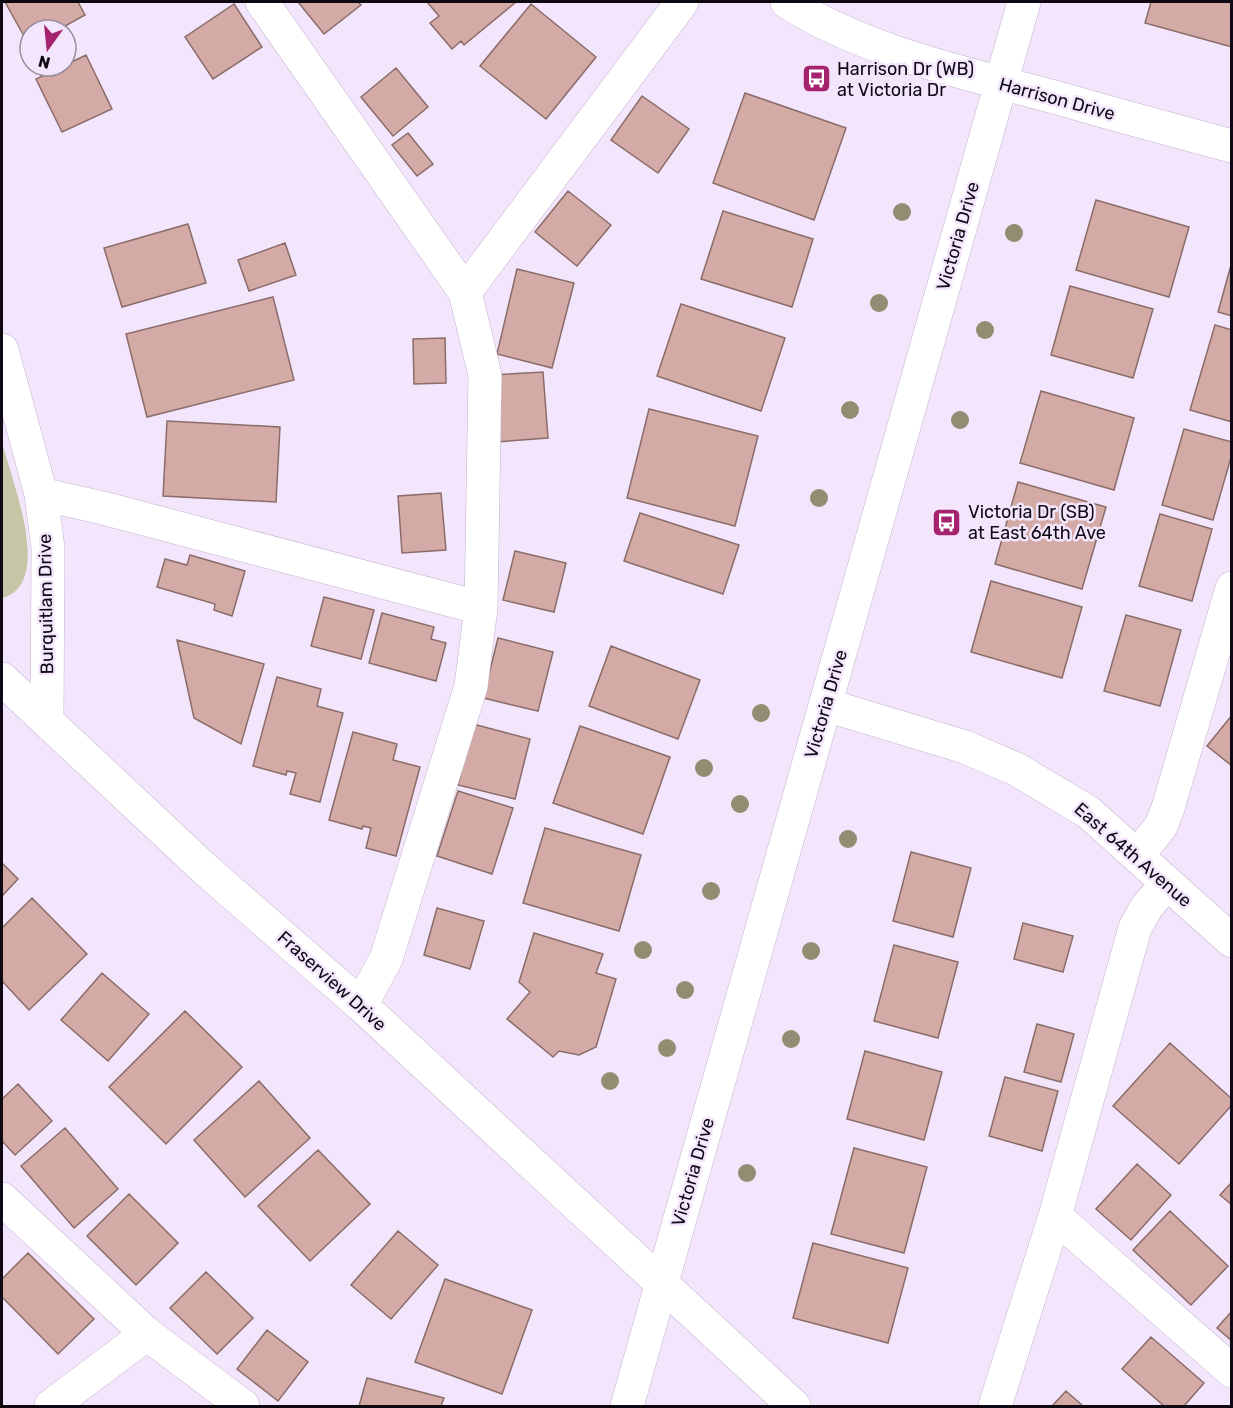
<svg xmlns="http://www.w3.org/2000/svg" width="1233" height="1408" viewBox="0 0 1233 1408" font-family="Rubik,sans-serif">
  <style>
    .green { fill: #c4c6a5 }
    .building { fill: #d3aaa6; stroke: #8a6c69; stroke-width: 1.5 }
    .lines { fill: none; stroke-linecap: round; stroke-linejoin: round }
    .minor-casing { stroke: #c4b4ce; stroke-width: 34 }
    .minor { stroke: #fff; stroke-width: 33 }
    .tree { fill: #928c72 }
    .labels { text-anchor: middle; dominant-baseline: central; stroke-width: 5; stroke-linejoin: round; paint-order: stroke }
    .poi-label { font-size: 18px; fill: #0e0912; stroke: #f3e6fc; text-anchor: start }
    .street-label { font-size: 18px; fill: #0e0912; stroke: #f3e6fc }
  </style>
  <rect width="100%" height="100%" fill="#f3e6fc"/>
  <!-- green -->
  <path class="green" d="M2,442C11,479 55,584 2,598Z"/>
  <!-- building -->
  <path class="building" d="M5,2H78L85,15L58,30H30L29,45Z
    M298,2H358L361,5L324,34Z
    M427,2H516L464,45L461,41L452,49L430,23L439,16Z
    M1151,2H1232V47L1145,23Z
    M234,4L262,47L213,79L185,37Z
    M531,4L596,57L546,119L480,66Z
    M86,55L112,109L62,132L36,79Z
    M396,68L428,107L393,136L361,97Z
    M745,93L846,128L814,220L713,183Z
    M642,96L689,129L658,173L611,140Z
    M408,133L433,164L417,176L392,145Z
    M568,191L611,225L577,266L535,232Z
    M1096,200L1189,227L1169,297L1076,270Z
    M723,211L813,239L792,307L701,279Z
    M188,224L206,283L122,307L104,248Z
    M285,243L296,275L249,291L238,260Z
    M1231,265H1232V316L1218,312Z
    M517,269L574,283L552,368L497,354Z
    M1070,286L1153,309L1133,378L1051,355Z
    M273,297L294,380L147,417L126,334Z
    M681,304L785,338L761,411L657,376Z
    M1215,325L1232,330V422L1190,410Z
    M445,338L446,383L414,384L413,339Z
    M543,372L548,438L496,442L491,375Z
    M1041,391L1134,418L1114,490L1020,463Z
    M649,409L758,436L735,526L627,498Z
    M167,421L280,427L276,502L163,496Z
    M1184,429L1232,442V454L1213,520L1162,505Z
    M1018,482L1106,507L1082,589L995,564Z
    M441,493L446,550L402,553L398,496Z
    M640,513L739,545L723,594L624,561Z
    M1160,514L1212,529L1192,601L1139,586Z
    M515,551L566,563L554,612L503,600Z
    M190,555L245,571L232,616L214,610L215,604L157,587L165,559L187,565Z
    M991,581L1082,607L1062,678L971,652Z
    M324,597L374,610L361,659L311,646Z
    M382,613L434,627L431,639L446,643L436,681L369,663Z
    M1126,615L1181,630L1160,706L1104,691Z
    M498,638L553,652L538,711L483,698Z
    M177,640L264,664L241,744L194,718Z
    M611,646L700,680L678,739L589,706Z
    M277,677L321,689L317,706L343,713L320,802L290,794L296,773L287,771L286,775L253,766Z
    M1232,715V766L1207,746Z
    M473,724L530,739L515,799L458,785Z
    M580,726L670,757L643,834L553,803Z
    M353,732L397,744L393,760L420,767L396,856L366,848L371,828L363,826L362,829L329,820Z
    M458,791L513,808L492,874L437,856Z
    M545,828L641,855L619,931L523,903Z
    M911,852L971,868L953,937L893,921Z
    M2,863L18,879L2,896Z
    M32,898L87,954L29,1010L2,981V928Z
    M437,908L484,921L470,969L424,955Z
    M1023,923L1073,936L1063,972L1014,959Z
    M534,933L603,954L596,973L616,979L596,1047L579,1055L559,1051L553,1057L507,1019L530,992L519,982Z
    M894,945L958,962L938,1038L874,1021Z
    M102,973L149,1014L108,1061L61,1020Z
    M185,1011L242,1067L166,1144L109,1087Z
    M1037,1024L1074,1034L1061,1082L1024,1072Z
    M1170,1043L1232,1099V1105L1179,1164L1113,1106Z
    M865,1051L942,1072L924,1140L847,1119Z
    M1005,1077L1058,1091L1042,1151L989,1136Z
    M259,1081L310,1138L245,1197L194,1140Z
    M18,1084L52,1121L15,1155L2,1141V1099Z
    M65,1128L118,1189L74,1228L21,1166Z
    M854,1148L927,1167L904,1253L831,1234Z
    M318,1150L370,1204L310,1261L258,1206Z
    M1137,1164L1171,1195L1131,1240L1096,1209Z
    M1232,1182V1205L1220,1195Z
    M129,1194L178,1243L136,1285L87,1236Z
    M1170,1211L1228,1266L1191,1305L1133,1250Z
    M398,1231L438,1265L391,1319L351,1285Z
    M813,1243L908,1268L888,1343L793,1318Z
    M28,1253L94,1319L58,1354L2,1297V1279Z
    M206,1272L253,1318L217,1354L170,1308Z
    M445,1279L532,1310L502,1394L415,1362Z
    M1232,1311V1341L1217,1328Z
    M267,1330L308,1362L278,1401L237,1369Z
    M1151,1337L1204,1383L1184,1406H1164L1122,1369Z
    M367,1378L444,1398L441,1406H359Z
    M1066,1391L1083,1406H1052Z"/>
  <g class="lines">
    <defs>
      <path id="minor" d="M262,2L465,292L485,375L481,608L471,686L386,959L361,1005
        M787,2C869,54 971,74 1065,100C1120,116 1176,131 1232,146
        M465,292L682,2
        M2,350L41,494L48,548L47,720
        M41,494L103,508L481,608
        M2,679L206,870L361,1005L794,1406
        M826,705L965,747L1016,769L1088,812L1232,941
        M1138,855L1161,826L1168,808L1232,588
        M2,1199L147,1334L243,1406
        M1055,1216L1232,1371
        M51,1406L147,1334
        M627,1406L1024,2
        M995,1406L1055,1216L1135,928L1146,908L1167,883"/>
    </defs>
    <!-- minor casing -->
    <use href="#minor" class="minor-casing"/>
    <!-- minor -->
    <use href="#minor" class="minor"/>
  </g>
  <!-- trees -->
  <g class="tree">
    <circle cx="902" cy="212" r="9"/>
    <circle cx="1014" cy="233" r="9"/>
    <circle cx="879" cy="303" r="9"/>
    <circle cx="985" cy="330" r="9"/>
    <circle cx="850" cy="410" r="9"/>
    <circle cx="960" cy="420" r="9"/>
    <circle cx="819" cy="498" r="9"/>
    <circle cx="761" cy="713" r="9"/>
    <circle cx="704" cy="768" r="9"/>
    <circle cx="740" cy="804" r="9"/>
    <circle cx="848" cy="839" r="9"/>
    <circle cx="711" cy="891" r="9"/>
    <circle cx="643" cy="950" r="9"/>
    <circle cx="811" cy="951" r="9"/>
    <circle cx="685" cy="990" r="9"/>
    <circle cx="791" cy="1039" r="9"/>
    <circle cx="667" cy="1048" r="9"/>
    <circle cx="610" cy="1081" r="9"/>
    <circle cx="747" cy="1173" r="9"/>
  </g>
  <!-- icons -->
  <defs>
    <symbol id="bus-square" viewBox="-11 -11 22 22"><rect x="-9" y="-9" width="18" height="18" rx="4" fill="#a5226f" stroke="#f3e6fc"/><path d="M-5-6H5V4H4V6H2V4H-2V6H-4V4H-5ZM-3.5-4V0h7V-4ZM-3.5 1.2v1.5H-2V1.2ZM2 1.2v1.5H3.5V1.2Z" fill="#fff"/></symbol>
  </defs>
  <g fill-rule="evenodd">
    <use href="#bus-square" x="800" y="62" width="33" height="33"/>
    <use href="#bus-square" x="930" y="506" width="33" height="33"/>
  </g>
  <g class="labels">
    <!-- poi labels -->
    <g class="poi-label">
      <text x="837" y="69">Harrison Dr (WB)<tspan x="837" dy="21">at Victoria Dr</tspan></text>
      <text x="968" y="512">Victoria Dr (SB)<tspan x="968" dy="21">at East 64th Ave</tspan></text>
    </g>
    <!-- street labels -->
    <g class="street-label">
      <text transform="translate(1057 99) rotate(15)">Harrison Drive</text>
      <text transform="translate(958 236) rotate(-74)">Victoria Drive</text>
      <text transform="translate(46 604) rotate(-91)">Burquitlam Drive</text>
      <text transform="translate(826 704) rotate(-74)">Victoria Drive</text>
      <text transform="translate(1133 855) rotate(41)">East 64th Avenue</text>
      <text transform="translate(332 981) rotate(42)">Fraserview Drive</text>
      <text transform="translate(693 1172) rotate(-74)">Victoria Drive</text>
    </g>
  </g>
  <!-- border -->
  <rect width="1233" height="1408" fill="none" stroke="#0e0912" stroke-width="6"/>
  <!-- north arrow -->
  <g transform="translate(48 48) rotate(195)"><circle r="28" fill="#f3e6fc" stroke="#978e9e" stroke-width="1.5"/>
  <path d="M0-4.5L10 22L0 15L-10 22Z" fill="#a5226f"/>
  <text y="-9" font-size="16" font-weight="bold" text-anchor="middle" fill="#0e0912">N</text>
  </g>
</svg>
